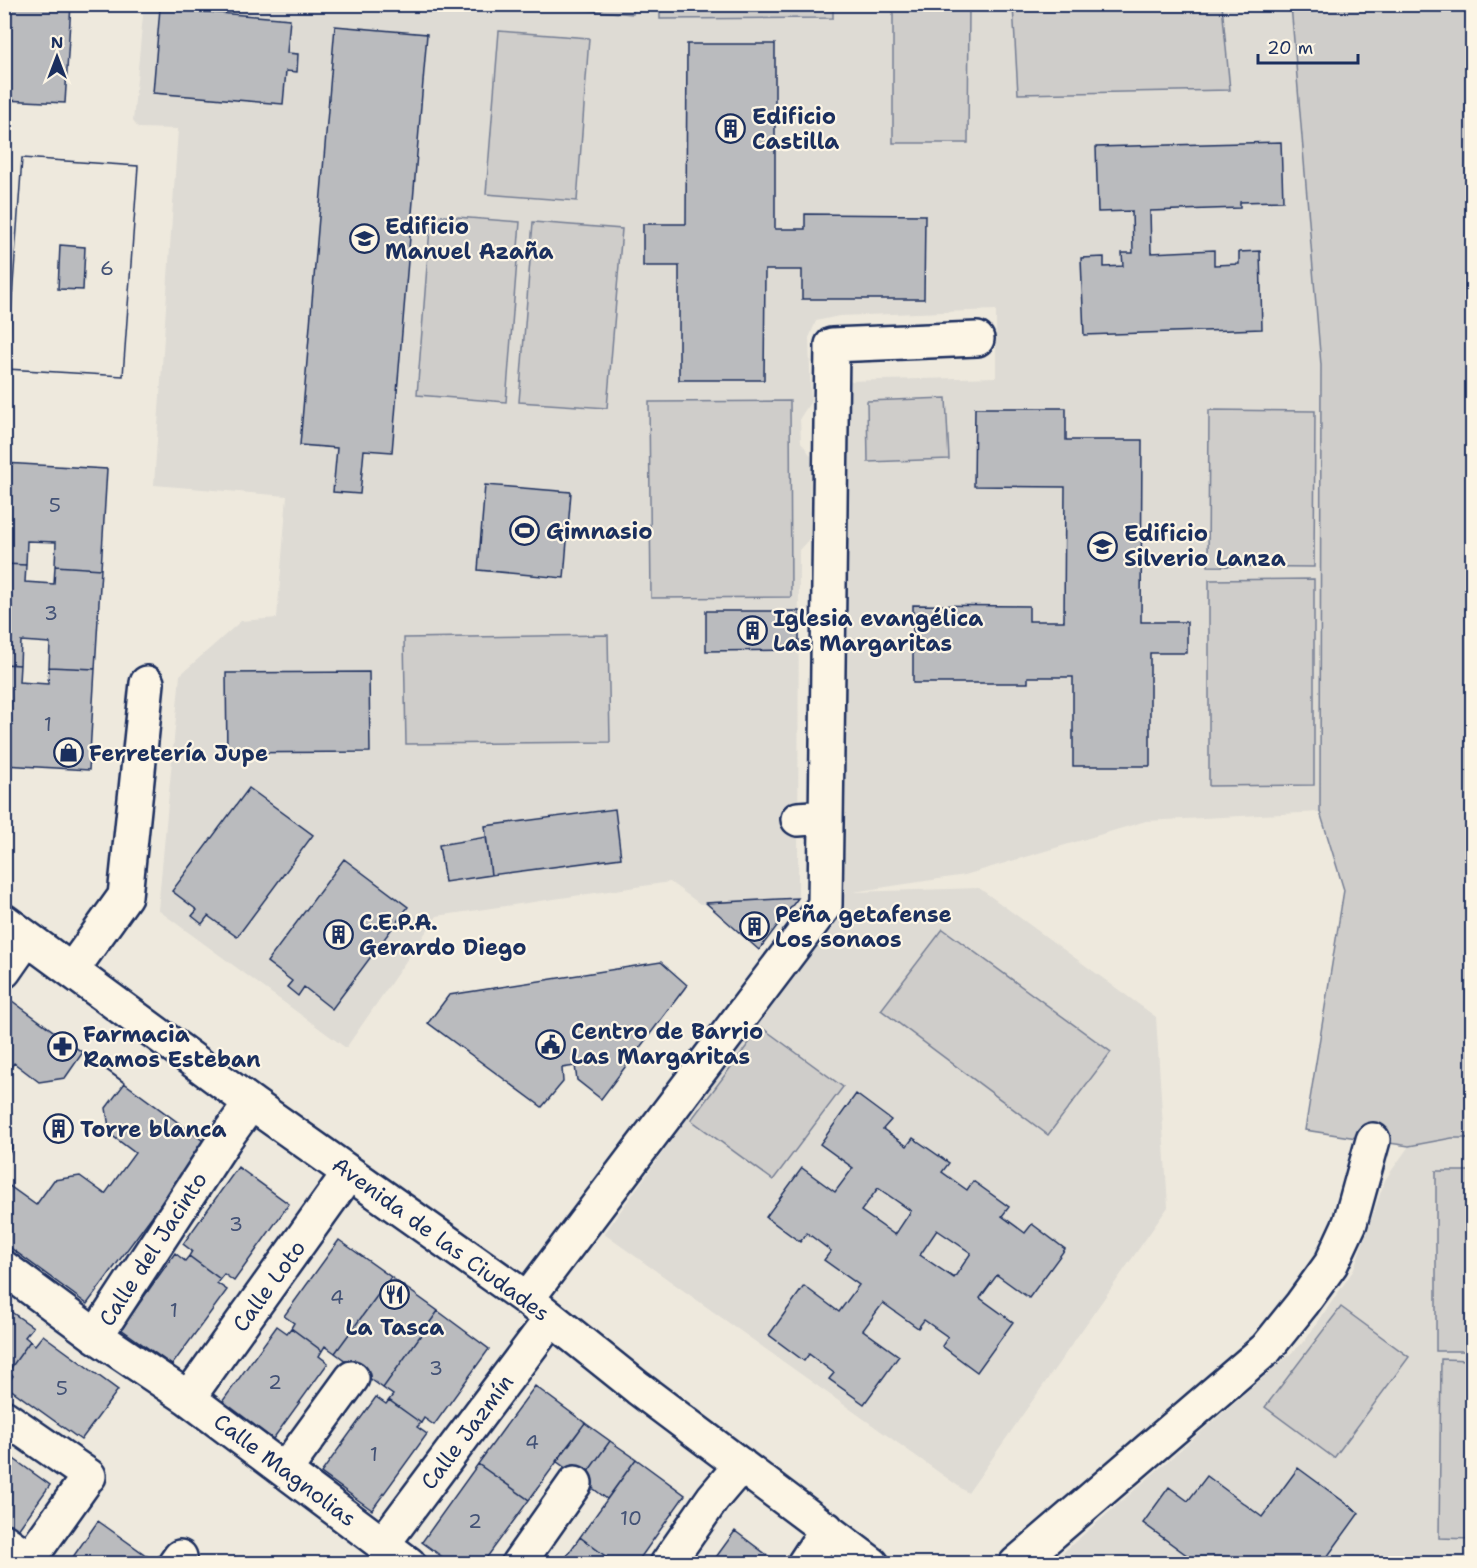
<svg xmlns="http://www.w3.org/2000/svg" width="1477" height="1568" viewBox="0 0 1477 1568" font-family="'Shantell Sans',sans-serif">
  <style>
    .built { fill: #dedbd4 }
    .green { fill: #cfcdca; stroke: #757e94; stroke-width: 1.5 }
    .building { fill: #babbbe; stroke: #1b2f5e; stroke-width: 1.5; fill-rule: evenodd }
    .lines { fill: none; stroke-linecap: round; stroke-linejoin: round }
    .minor-casing { stroke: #1b2f5e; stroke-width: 38 }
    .minor { stroke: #fcf5e5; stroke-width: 33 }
    .labels { text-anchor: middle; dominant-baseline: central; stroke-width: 4.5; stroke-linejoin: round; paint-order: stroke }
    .number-label { font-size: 20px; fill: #435276 }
    .poi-label { font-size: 22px; font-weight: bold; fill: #1b2f5e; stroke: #fcf5e5; text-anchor: start }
    .street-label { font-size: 22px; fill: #1b2f5e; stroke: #fcf5e5 }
  </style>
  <rect width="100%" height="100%" fill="#eee9dd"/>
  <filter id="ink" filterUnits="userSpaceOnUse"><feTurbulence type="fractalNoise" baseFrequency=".0167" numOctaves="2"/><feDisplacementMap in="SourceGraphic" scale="12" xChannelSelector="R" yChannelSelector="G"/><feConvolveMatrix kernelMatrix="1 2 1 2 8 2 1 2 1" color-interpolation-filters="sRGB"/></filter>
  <g filter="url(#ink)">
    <!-- built -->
    <path class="built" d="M527,4L633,14L634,4L1291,5L1321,365L1320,812L1146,821L965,875L853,892L979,888L1156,1017L1168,1207L968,1493L604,1234L840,906L845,893L846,381L996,377V310L839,316L816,321L809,338L811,401L800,418L801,442L811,456L810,538L799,550L798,898L700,904L670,882L437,916L346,1048L158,910L180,675L241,621L277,618L287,496L154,485L178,129L138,128L133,121L144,5Z
      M1452,1138H1472V1563L1054,1564L1052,1562L1304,1342L1353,1271L1385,1180L1409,1146Z"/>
    <!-- green -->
    <path class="green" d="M634,5L633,14L527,5L634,4Z
      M660,5H833V18L660,19Z
      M893,5H969L968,143H893Z
      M1013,5H1222L1230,90L1018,94Z
      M1291,5H1472V1138H1452L1409,1146L1305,1130L1344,890L1320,812L1321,365Z
      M499,31L589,38L577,201L486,194Z
      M431,215L520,222L506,402L417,395Z
      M533,222L622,229L607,408L519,402Z
      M946,398L949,459L868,462L867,401Z
      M790,401L791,597L651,598L649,402Z
      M1209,410L1315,411L1314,567L1208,566Z
      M1314,579V785L1209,786V580Z
      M608,635L610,742L406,744L404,638Z
      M943,929L1111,1052L1048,1135L881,1010Z
      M761,1027L843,1087L773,1180L691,1120Z
      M1436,1171H1472V1351H1436Z
      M1341,1307L1409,1357L1334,1458L1265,1407Z
      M1441,1359L1472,1360V1539L1439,1538Z"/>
    <!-- building -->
    <path class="building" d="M4,4H71L65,103L4,100Z
      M160,8L290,19L287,53L298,54L297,72L286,71L283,104L153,93Z
      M335,26L427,34L392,452L364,450L360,494L333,492L337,448L300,445Z
      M687,44H775V229H805V214L925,215L924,299H802V270H765L764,380H679V266H643V224H686Z
      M1281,142L1283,201L1240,202V208L1150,211L1151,253L1214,250V265L1239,264V252L1260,251L1262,329L1084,335L1081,258L1104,257V267L1123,266L1122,253H1133L1132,211L1098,212L1096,147Z
      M22,158L138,166L123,376L7,369ZM60,245L85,247L83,290L58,289Z
      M22,158L138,166L123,376L7,369Z
      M975,408H1066V440H1142L1141,622H1187V653H1150V766H1073V677H1028V683H913V605L1029,606V621H1064L1065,487L974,486Z
      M4,463L107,469L101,569L55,566L56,542L27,541L26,565L4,564Z
      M485,485L571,492L564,578L478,570Z
      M4,564L26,565L25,582L54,584L55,566L101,569L95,669L49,667L50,643L21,641L20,665L4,664Z
      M706,611H799V650L706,651Z
      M4,664L20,665L19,682L48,684L49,667L95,669L89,770L4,765Z
      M369,672L370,752L227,753L226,673Z
      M249,788L313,835L237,937L208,916L202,924L192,916L197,910L172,891Z
      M615,809L621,858L491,875L485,826Z
      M486,837L491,875L445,882L439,845Z
      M344,859L408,907L332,1009L304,987L298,996L287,987L292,981L267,962Z
      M798,898L759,950L706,903Z
      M661,962L687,985L601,1099L577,1080L575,1066L562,1068L563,1082L542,1107L428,1023L449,995Z
      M4,995L206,1143L87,1304L4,1243Z
      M83,1052L125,1083L106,1108L110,1134L135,1153L105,1194L80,1176L54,1180L36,1205L4,1182V1160L12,1149L9,1124L4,1121V1076L14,1063L39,1082L65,1078Z
      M856,1094L891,1120L883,1129L907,1146L913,1138L949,1163L942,1172L967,1190L973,1181L1009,1207L1002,1216L1025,1233L1032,1224L1065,1249L1029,1298L997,1275L980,1298L1013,1322L977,1372L942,1346L948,1337L924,1320L918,1328L883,1303L863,1330L899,1356L864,1404L829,1379L834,1373L809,1354L804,1361L769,1335L804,1286L839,1312L859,1285L824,1260L831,1251L807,1233L800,1242L766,1217L802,1168L835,1192L853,1168L820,1144ZM878,1188L911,1211L895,1235L861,1211ZM937,1230L971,1253L954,1278L920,1255Z
      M238,1167L289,1204L234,1281L224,1274L220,1279L189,1256L192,1251L183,1244Z
      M339,1240L391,1277L335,1353L325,1346L322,1351L291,1328L294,1323L284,1316Z
      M175,1253L185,1261L189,1256L220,1279L217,1283L227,1290L172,1365L121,1329Z
      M391,1277L438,1311L383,1388L335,1353Z
      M4,1307L33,1327L25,1337L30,1341L8,1372L4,1370Z
      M438,1311L489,1349L434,1425L424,1418L421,1423L389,1400L393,1395L383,1388Z
      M277,1326L287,1333L291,1328L322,1351L319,1356L328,1363L273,1439L222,1402Z
      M43,1335L118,1390L81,1440L6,1386L13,1376L8,1372L30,1341L35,1345Z
      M535,1386L585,1423L529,1500L478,1464Z
      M376,1397L386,1404L389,1400L421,1423L417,1427L427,1434L372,1510L321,1473Z
      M585,1423L610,1441L582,1480L556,1461Z
      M610,1441L636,1459L607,1499L582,1480Z
      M4,1452L50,1485L13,1537L4,1531Z
      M636,1459L685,1495L636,1564H616L580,1537Z
      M478,1464L529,1500L482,1564H452L422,1542Z
      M1298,1468L1359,1513L1322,1564H1199L1143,1523L1169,1487L1188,1501L1207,1476L1262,1517Z
      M98,1521L147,1556L142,1564H68Z
      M735,1531L779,1564H711Z
      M580,1537L616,1564H561Z"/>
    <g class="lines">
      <defs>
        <path id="minor" d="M798,819L826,817
          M4,921L251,1103L527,1299L638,1388L872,1564
          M72,970L125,896L147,683
          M4,971L27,938
          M4,1268L96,1336L188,1398L409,1564
          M527,1299L825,905L832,345L977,339
          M96,1336L225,1139L251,1103
          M188,1398L349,1173
          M4,1417L89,1476
          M285,1470L352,1378
          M4,1541L30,1559
          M382,1545L551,1319
          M26,1564L83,1484
          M175,1564L180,1557
          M518,1564L575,1483
          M667,1564L713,1498L741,1465
          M804,1564L827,1529
          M1016,1564L1266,1349L1302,1304L1331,1264L1350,1223L1373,1140"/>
      </defs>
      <!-- minor casing -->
      <use href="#minor" class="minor-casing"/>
      <!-- minor -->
      <use href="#minor" class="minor"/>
    </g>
  </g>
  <!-- icons -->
  <defs>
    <symbol id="building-ring" viewBox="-11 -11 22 22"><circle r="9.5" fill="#fcf5e5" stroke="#1b2f5e" stroke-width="1.5"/><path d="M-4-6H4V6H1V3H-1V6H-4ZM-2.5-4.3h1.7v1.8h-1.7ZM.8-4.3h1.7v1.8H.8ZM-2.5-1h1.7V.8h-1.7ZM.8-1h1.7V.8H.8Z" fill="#1b2f5e"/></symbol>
    <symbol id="school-ring" viewBox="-11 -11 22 22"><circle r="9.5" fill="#fcf5e5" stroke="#1b2f5e" stroke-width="1.5"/><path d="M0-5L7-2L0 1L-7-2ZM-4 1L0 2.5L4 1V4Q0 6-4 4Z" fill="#1b2f5e"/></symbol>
    <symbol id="stadium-ring" viewBox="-11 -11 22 22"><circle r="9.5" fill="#fcf5e5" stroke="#1b2f5e" stroke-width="1.5"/><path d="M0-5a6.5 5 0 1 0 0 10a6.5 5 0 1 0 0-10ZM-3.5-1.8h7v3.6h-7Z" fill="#1b2f5e"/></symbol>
    <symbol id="shop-ring" viewBox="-11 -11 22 22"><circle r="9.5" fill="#fcf5e5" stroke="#1b2f5e" stroke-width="1.5"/><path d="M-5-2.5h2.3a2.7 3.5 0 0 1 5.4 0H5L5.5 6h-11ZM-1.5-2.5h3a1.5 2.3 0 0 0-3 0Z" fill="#1b2f5e"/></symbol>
    <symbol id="civic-ring" viewBox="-11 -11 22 22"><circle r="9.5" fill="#fcf5e5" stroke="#1b2f5e" stroke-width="1.5"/><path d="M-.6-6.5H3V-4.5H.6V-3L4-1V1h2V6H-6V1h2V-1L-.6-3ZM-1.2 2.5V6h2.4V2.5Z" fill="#1b2f5e"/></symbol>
    <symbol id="pharmacy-ring" viewBox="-11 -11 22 22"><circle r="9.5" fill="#fcf5e5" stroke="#1b2f5e" stroke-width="1.5"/><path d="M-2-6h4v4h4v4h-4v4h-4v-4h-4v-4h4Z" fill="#1b2f5e"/></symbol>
    <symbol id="restaurant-ring" viewBox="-11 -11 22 22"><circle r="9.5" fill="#fcf5e5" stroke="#1b2f5e" stroke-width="1.5"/><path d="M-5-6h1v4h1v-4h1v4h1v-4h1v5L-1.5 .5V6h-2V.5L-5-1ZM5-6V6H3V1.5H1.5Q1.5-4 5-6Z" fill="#1b2f5e"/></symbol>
  </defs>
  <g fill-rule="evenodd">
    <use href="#building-ring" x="714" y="112" width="33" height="33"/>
    <use href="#school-ring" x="348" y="222" width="33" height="33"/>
    <use href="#stadium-ring" x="508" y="514" width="33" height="33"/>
    <use href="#school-ring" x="1086" y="530" width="33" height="33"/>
    <use href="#building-ring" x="736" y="614" width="33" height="33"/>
    <use href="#shop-ring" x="52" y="736" width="33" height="33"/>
    <use href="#building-ring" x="738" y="910" width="33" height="33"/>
    <use href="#building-ring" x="322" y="918" width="33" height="33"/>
    <use href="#civic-ring" x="534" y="1028" width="33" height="33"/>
    <use href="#pharmacy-ring" x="46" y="1030" width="33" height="33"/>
    <use href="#building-ring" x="42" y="1112" width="33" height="33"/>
    <use href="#restaurant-ring" x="378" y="1278" width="33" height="33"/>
  </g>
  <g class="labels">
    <!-- number labels -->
    <g class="number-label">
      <text x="107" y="268">6</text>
      <text x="55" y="505">5</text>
      <text x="51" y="613">3</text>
      <text x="48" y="724">1</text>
      <text x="236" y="1224">3</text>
      <text x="337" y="1297">4</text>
      <text x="174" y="1310">1</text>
      <text x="436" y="1368">3</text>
      <text x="275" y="1382">2</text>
      <text x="62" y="1388">5</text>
      <text x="532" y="1442">4</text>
      <text x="374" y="1454">1</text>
      <text x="631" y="1518">10</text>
      <text x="475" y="1521">2</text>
    </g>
    <!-- poi labels -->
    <g class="poi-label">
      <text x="752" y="116">Edificio<tspan x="752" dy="25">Castilla</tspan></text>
      <text x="385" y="226">Edificio<tspan x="385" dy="25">Manuel Azaña</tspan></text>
      <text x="546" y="531">Gimnasio</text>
      <text x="1124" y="533">Edificio<tspan x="1124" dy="25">Silverio Lanza</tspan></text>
      <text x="773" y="618">Iglesia evangélica<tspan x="773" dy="25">Las Margaritas</tspan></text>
      <text x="89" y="753">Ferretería Jupe</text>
      <text x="775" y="914">Peña getafense<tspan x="775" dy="25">Los sonaos</tspan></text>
      <text x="359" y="922">C.E.P.A.<tspan x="359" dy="25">Gerardo Diego</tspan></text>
      <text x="571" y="1031">Centro de Barrio<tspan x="571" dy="25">Las Margaritas</tspan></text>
      <text x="83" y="1034">Farmacia<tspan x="83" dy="25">Ramos Esteban</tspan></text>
      <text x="80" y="1129">Torre blanca</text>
      <text x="395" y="1327" text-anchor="middle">La Tasca</text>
    </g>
    <!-- street labels -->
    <g class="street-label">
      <text transform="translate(441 1239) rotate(36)">Avenida de las Ciudades</text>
      <text transform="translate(153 1249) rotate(-57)">Calle del Jacinto</text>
      <text transform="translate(269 1286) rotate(-54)">Calle Loto</text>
      <text transform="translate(467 1432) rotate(-53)">Calle Jazmín</text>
      <text transform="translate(285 1470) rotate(37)">Calle Magnolias</text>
    </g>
  </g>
  <!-- margin -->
  <rect width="1477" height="1568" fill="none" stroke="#fcf5e5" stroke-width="24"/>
  <rect x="12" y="12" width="1453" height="1544" fill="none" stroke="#1b2f5e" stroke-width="2" filter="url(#ink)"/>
  <!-- north arrow -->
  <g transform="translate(57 57)" stroke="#fcf5e5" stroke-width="4.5" paint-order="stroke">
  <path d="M0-4.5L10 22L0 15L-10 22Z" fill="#1b2f5e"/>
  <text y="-9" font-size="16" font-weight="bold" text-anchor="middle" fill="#1b2f5e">N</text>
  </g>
  <!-- scale -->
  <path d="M1258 54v9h100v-9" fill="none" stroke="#1b2f5e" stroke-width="3"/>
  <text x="1267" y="54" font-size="18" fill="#1b2f5e" stroke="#fcf5e5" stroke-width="4.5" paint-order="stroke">20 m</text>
</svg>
